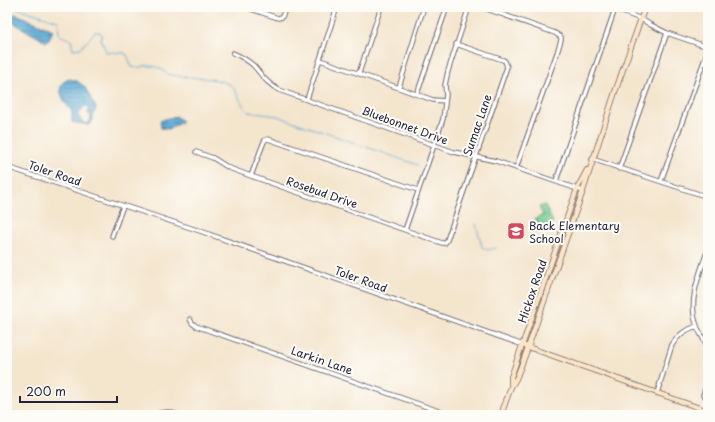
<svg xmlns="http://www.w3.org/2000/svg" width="715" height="422" viewBox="0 0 715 422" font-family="'Playpen Sans',sans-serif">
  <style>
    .park { fill: url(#park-tufts); stroke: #4c7867 }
    .water { fill: url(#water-rules); stroke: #3e6487; fill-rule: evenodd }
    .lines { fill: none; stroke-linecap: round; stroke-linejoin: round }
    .stream { stroke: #59a7d3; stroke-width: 1 }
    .street-casing { stroke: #6c666e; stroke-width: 5.5 }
    .secondary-casing { stroke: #6c666e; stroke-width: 6 }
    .street { stroke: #fff; stroke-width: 3.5 }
    .secondary { stroke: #fee5c5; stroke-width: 4.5 }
    .labels { text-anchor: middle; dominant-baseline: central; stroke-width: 4; stroke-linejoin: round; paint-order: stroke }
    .street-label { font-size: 11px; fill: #22223b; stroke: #fdfcf7 }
    .poi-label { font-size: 11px; fill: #22223b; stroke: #fdfcf7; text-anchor: start }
  </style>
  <defs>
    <pattern id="park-tufts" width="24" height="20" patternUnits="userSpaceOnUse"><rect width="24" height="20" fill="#77ce93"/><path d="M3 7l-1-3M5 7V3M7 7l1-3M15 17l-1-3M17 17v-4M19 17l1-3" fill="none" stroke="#61a779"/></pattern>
    <pattern id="water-rules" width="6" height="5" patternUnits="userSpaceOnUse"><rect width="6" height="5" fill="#59a7d3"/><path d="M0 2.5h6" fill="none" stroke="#4988ac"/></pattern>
  </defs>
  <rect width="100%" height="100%" fill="#fdfcf7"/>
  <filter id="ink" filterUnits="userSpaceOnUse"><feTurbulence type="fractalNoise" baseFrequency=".025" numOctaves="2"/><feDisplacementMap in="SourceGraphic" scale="8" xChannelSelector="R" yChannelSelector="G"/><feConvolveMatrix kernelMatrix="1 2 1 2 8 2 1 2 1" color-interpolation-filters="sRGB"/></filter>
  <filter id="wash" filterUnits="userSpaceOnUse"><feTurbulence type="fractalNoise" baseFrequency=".012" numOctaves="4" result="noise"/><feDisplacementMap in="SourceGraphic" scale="16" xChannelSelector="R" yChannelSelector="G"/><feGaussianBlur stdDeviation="0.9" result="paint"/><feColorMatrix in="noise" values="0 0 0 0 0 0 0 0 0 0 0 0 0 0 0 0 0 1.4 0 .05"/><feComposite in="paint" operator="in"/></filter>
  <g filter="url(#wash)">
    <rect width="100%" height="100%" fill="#f4e5cd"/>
    <!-- park -->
    <path class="park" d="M545,205L553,222L538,230L536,225L537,222L535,219L543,215L539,207Z"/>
    <!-- water -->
    <path class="water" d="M16,14L53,30L49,40L46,42L7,19L10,15Z
      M70,79L77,81L85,87L94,104L96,108L91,123L88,125L72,122C72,119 72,115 72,112C71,109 68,107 66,104C60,94 56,82 70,79ZM84,106L89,107L88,114H91L90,122L86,124L82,121L78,116L80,112Z
      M176,116L181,120L182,122L169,129L161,128L160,121L162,120Z"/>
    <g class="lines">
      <!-- stream -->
      <path class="stream" d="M14,7L58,21L59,35L71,40L73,49L81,48L95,32H100L102,35L101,39L106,52L124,53L127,55L132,67C138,69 143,65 150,66C163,66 163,74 171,75C187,78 215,77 229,84C237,88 240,105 248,112L277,116L418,165
        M476,224L482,247L488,250L496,248"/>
    </g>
  </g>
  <g filter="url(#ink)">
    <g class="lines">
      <defs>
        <path id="street" d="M245,7L278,18L282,17L286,7
          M481,7L555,33L561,37V40L557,53L516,168
          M609,7L641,19L651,25L667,33L708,47
          M233,53C240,56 247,60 253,65C262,75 267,84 279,90L454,152L496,161L583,191
          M320,60L433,100L445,101
          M359,73L381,7
          M399,87L424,7
          M417,94L447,7
          M307,99L337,7
          M196,152L213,158L229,168L251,176L442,243H445L447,240L507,67L505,61L503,60L456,44
          M592,159L708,197
          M7,167L200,231L523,345
          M619,169L667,33
          M251,176L263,144L265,140L268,139L418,190
          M556,181L615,9
          M661,181L708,50
          M704,196L708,185
          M405,230L443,119L446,95L445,85L448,71L469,7
          M112,236L123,206
          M708,249C700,273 687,301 697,326C700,334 705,341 708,349
          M190,319L192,323L196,326L450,415
          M657,393L672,345C679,334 685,330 697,326
          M703,395L708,381
          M159,413L168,412L178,415"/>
        <path id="secondary" d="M525,346L708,411
          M511,387L516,379L526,353L583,191L614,95L645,7
          M501,415L511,387V377L577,189L587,170"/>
      </defs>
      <!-- street casing -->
      <use href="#street" class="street-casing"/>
      <!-- secondary casing -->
      <use href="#secondary" class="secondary-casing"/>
      <!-- street -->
      <use href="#street" class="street"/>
      <!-- secondary -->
      <use href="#secondary" class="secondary"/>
    </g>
  </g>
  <!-- icons -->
  <defs>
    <symbol id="school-square" viewBox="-11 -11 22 22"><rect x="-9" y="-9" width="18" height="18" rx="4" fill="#d1495b" stroke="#fdfcf7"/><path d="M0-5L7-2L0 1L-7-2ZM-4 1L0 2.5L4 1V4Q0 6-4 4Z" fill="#fff"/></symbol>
  </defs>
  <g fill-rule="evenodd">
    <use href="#school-square" x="506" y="221" width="20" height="20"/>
  </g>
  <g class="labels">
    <!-- street labels -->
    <g class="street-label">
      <text transform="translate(405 125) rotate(20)">Bluebonnet Drive</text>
      <text transform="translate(477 125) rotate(-71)">Sumac Lane</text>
      <text transform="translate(55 173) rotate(19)">Toler Road</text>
      <text transform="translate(322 192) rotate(19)">Rosebud Drive</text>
      <text transform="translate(361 279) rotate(20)">Toler Road</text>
      <text transform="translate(532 291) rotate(-71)">Hickox Road</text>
      <text transform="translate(322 360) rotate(19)">Larkin Lane</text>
    </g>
    <!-- poi labels -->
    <g class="poi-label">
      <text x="529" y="225">Back Elementary<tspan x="529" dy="13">School</tspan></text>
    </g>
  </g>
  <!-- margin -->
  <rect width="715" height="422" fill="none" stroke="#fdfcf7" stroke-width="24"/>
  <!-- scale -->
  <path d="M20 396v6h97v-6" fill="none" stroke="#22223b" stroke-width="2"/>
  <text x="26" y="396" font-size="12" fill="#22223b" stroke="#fdfcf7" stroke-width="3" paint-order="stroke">200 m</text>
</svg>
